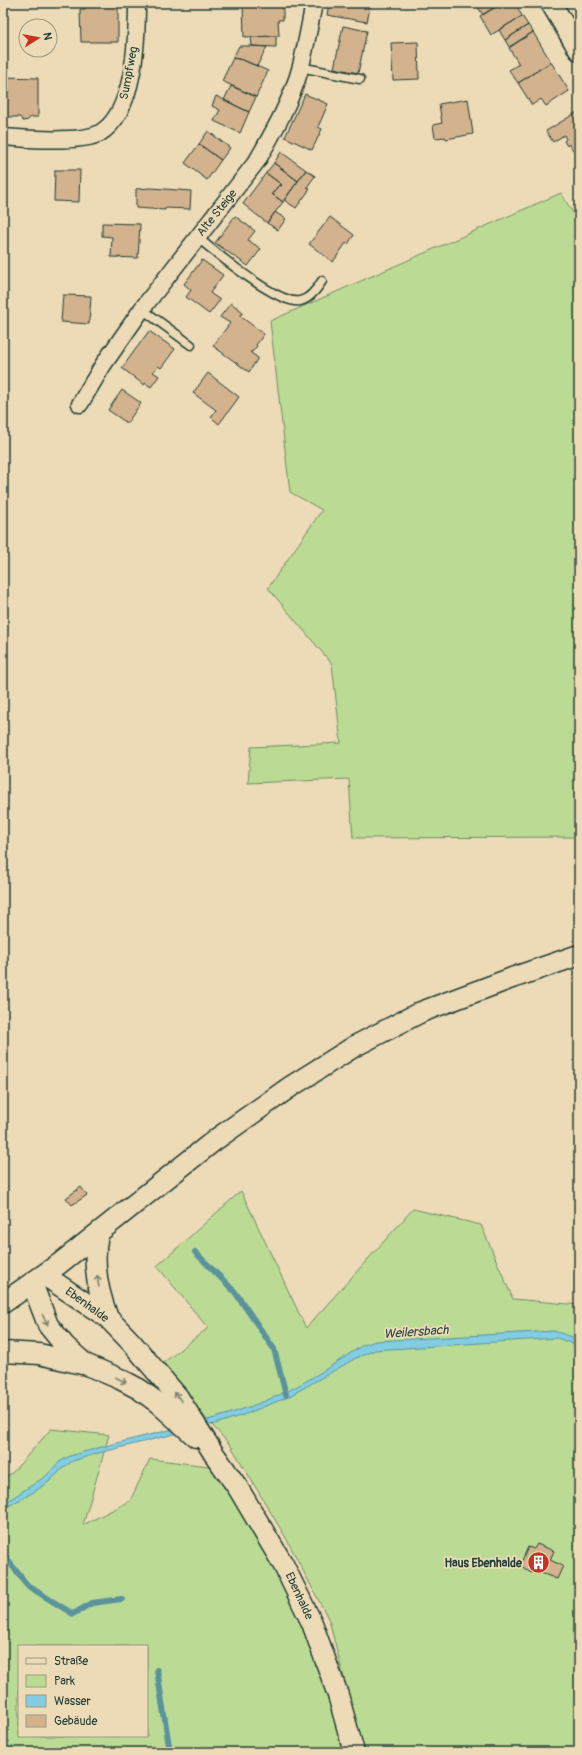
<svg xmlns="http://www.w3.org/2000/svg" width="582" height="1755" viewBox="0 0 582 1755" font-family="Pangolin,sans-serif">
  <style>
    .green { fill: #bbdb94; stroke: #6d8c64; fill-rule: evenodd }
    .water { fill: #82cde2; stroke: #5a939c }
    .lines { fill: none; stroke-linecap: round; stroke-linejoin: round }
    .stream { stroke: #5a939c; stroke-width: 6 }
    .building { fill: #d3b28e; stroke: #1f3d34 }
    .service-casing { stroke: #1f3d34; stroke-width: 11 }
    .minor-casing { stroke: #1f3d34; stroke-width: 19 }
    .tertiary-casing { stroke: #1f3d34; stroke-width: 23 }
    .service { stroke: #eddab7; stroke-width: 8 }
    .minor { stroke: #eddab7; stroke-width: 16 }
    .tertiary { stroke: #eddab7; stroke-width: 20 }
    .oneway { stroke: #7c846f }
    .labels { text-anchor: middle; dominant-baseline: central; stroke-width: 3.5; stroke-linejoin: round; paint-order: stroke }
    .street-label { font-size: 12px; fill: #1f3d34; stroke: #eddab7 }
    .poi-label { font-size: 12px; font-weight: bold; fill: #1f3d34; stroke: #eddab7; text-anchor: end }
    .water-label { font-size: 13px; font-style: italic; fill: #294b45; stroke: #eddab7 }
  </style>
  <rect width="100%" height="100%" fill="#eddab7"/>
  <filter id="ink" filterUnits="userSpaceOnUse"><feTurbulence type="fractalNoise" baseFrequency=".025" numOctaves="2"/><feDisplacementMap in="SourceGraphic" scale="8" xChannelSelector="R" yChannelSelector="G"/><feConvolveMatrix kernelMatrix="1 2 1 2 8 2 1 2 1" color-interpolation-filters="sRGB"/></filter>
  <g filter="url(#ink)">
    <!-- green -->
    <path class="green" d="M561,193L579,223V837L353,838L349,779L248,783L251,747L341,743L332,664L268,588L322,510L290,492L270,321Z
      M241,1191L306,1328L413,1209L481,1225L513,1299L579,1305V1752H363L329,1620L286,1538L231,1446L159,1366L208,1328L157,1266Z
      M51,1429L109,1435L83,1525L130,1501L150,1459L225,1468L267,1534L354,1752H3V1478L12,1473ZM19,1646H147V1736H19Z"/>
    <!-- water -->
    <path class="water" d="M554,1331L579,1339V1346L557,1338L375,1350L356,1358L288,1397L246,1414L222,1422L95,1454L73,1461L64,1467L50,1481L34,1492L3,1509V1504L46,1476L59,1462L70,1456C138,1435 210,1425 277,1396C307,1383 335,1363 363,1345L376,1341Z"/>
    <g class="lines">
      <!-- stream -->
      <path class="stream" d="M195,1252L235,1292L274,1349L286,1395
        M3,1554L28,1586L73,1614L92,1603L122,1599
        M157,1670L170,1752"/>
    </g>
    <!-- building -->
    <path class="building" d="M85,3H118V42H81L80,9H85Z
      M243,3H283V20H278L279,36L244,37Z
      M329,3H371L367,22L327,15Z
      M475,3H502L483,15Z
      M502,3H515L522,16L491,35L480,16Z
      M522,16L528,25L505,40L499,30Z
      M528,25L533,32L509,47L505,40Z
      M343,26L367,31L358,73L334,68Z
      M533,32L551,62L518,83L509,70L519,64L509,48Z
      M276,36V47L252,46L251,37Z
      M418,42L419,79L393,80L391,43Z
      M239,46H252L267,47L257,66L243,60L233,58Z
      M233,58L243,60L268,71L256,97L222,81Z
      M551,62L569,91L546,106L541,99L532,105L518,83Z
      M3,77L38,78V117H31L28,120L23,121L20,117H3Z
      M231,86L256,97L249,112L224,100Z
      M305,94L328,104L318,127L322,129L312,150L285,137Z
      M216,96L249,112L240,133L214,121L220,110L212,106Z
      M468,99L473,134L446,139L445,137L435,138L433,125L442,123L439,104Z
      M579,111V147L573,150L569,144L567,146L564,141L566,139L564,135L553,142L546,131Z
      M208,131L230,148L221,160L199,144Z
      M199,144L221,160L207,180L185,163Z
      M281,152L306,170L298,181L274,163Z
      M274,163L298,181L283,202L272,194L279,185L281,186L282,185L266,173Z
      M55,170H80L79,202L54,201Z
      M306,170L315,176L307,187L310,189L296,208L284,200Z
      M266,173L282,185L281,186L279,185L272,194L283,202L267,223L243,204Z
      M151,188L191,191L190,209L165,208V210L136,208V189Z
      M275,212L286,219L278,230L267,223Z
      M235,216L255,231L248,240L261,249L248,266L215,243Z
      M330,217L354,235L348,244L346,243L333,262L309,244Z
      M102,223L140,224L138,258L111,257L112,237L102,236Z
      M202,260L223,275L210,293L220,300L209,314L186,297L191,290L184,284Z
      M63,295L91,296L89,324L61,322Z
      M231,303L243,312L240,316L264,334L256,345L257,346L252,352H250L258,358L249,372L213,346L230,323L220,317Z
      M149,331L175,349L161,368L158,366L153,372L159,376L151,387L145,383L144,385L122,368Z
      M208,373L239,397L219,424L211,417L216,410L193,393Z
      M122,390L141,403L127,423L108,410Z
      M81,1187L87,1195L72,1205L66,1198Z
      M537,1544L554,1551L550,1560L563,1566L557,1579L533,1570L531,1573L520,1565L528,1547L534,1549Z"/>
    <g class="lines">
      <defs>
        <path id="service" d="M300,67L360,79
          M197,237C215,252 278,305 300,301C310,299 317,289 322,281
          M142,309L191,345"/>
        <path id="minor" d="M3,137C24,139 83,143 100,133C135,112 137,40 137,3
          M80,404L103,365L142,309L257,161C274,131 292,100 301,66C306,45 310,24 314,3"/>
        <path id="tertiary" d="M551,3L579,50
          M98,1234C92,1262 98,1292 108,1318
          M44,1275L108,1318L131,1342L178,1397L214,1454L238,1488L283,1564L312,1623L338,1695L354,1752
          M32,1283L48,1325L65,1346L85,1364L120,1379L139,1389L158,1403L196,1437
          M3,1303L59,1264L215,1140L290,1087L355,1046L421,1012L512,978L579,955
          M3,1352L39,1354L82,1364"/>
      </defs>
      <!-- service casing -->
      <use href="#service" class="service-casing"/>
      <!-- minor casing -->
      <use href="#minor" class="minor-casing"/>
      <!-- tertiary casing -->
      <use href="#tertiary" class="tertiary-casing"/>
      <!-- service -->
      <use href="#service" class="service"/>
      <!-- minor -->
      <use href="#minor" class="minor"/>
      <!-- tertiary -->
      <use href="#tertiary" class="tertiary"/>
    </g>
    <!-- one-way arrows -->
    <defs><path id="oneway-shaft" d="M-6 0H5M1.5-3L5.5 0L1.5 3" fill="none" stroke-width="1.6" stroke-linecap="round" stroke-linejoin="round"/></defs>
    <g class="oneway">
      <use href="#oneway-shaft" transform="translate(98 1281) rotate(-98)"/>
      <use href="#oneway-shaft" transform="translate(45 1320) rotate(65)"/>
      <use href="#oneway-shaft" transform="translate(121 1380) rotate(27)"/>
      <use href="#oneway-shaft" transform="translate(178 1397) rotate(-127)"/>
    </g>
  </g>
  <!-- icons -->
  <defs>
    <symbol id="building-disc" viewBox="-11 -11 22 22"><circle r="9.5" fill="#c8321e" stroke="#eddab7"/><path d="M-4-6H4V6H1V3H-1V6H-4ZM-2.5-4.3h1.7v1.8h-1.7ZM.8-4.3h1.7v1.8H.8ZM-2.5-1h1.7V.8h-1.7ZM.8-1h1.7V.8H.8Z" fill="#fff"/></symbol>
  </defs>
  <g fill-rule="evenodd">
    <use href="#building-disc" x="526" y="1550" width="25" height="25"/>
  </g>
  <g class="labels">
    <!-- street labels -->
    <g class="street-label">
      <text transform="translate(129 73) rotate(-79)">Sumpfweg</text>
      <text transform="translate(217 213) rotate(-51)">Alte Steige</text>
      <text transform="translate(87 1305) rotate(36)">Ebenhalde</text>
      <text transform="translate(299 1596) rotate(65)">Ebenhalde</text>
    </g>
    <!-- poi labels -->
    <g class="poi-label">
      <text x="522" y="1563">Haus Ebenhalde</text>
    </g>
    <!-- water labels -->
    <g class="water-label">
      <text transform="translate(416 1332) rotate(-4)">Weilersbach</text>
    </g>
  </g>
  <!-- margin -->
  <rect width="582" height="1755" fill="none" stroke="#eddab7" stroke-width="16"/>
  <rect x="8" y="8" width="566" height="1739" fill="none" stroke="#1f3d34" stroke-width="1.5" filter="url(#ink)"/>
  <!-- legend -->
  <rect x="18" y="1645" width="130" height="92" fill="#eddab7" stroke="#9b9b83"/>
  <rect x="26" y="1658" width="20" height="6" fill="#eddab7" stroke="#9b9b83"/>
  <text x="54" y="1665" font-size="12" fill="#1f3d34">Straße</text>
  <rect x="26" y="1675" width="20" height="12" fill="#bbdb94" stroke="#9b9b83"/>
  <text x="54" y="1685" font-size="12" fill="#1f3d34">Park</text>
  <rect x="26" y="1695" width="20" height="12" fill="#82cde2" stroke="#9b9b83"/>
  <text x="54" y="1705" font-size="12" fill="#1f3d34">Wasser</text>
  <rect x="26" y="1715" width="20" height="12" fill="#d3b28e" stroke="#9b9b83"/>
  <text x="54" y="1725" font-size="12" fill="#1f3d34">Gebäude</text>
  <!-- north arrow -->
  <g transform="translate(38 38) rotate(79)"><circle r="19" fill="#eddab7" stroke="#9b9b83"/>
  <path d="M0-3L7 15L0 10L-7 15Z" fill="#c8321e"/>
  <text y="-6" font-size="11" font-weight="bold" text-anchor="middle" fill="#1f3d34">N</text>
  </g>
</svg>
